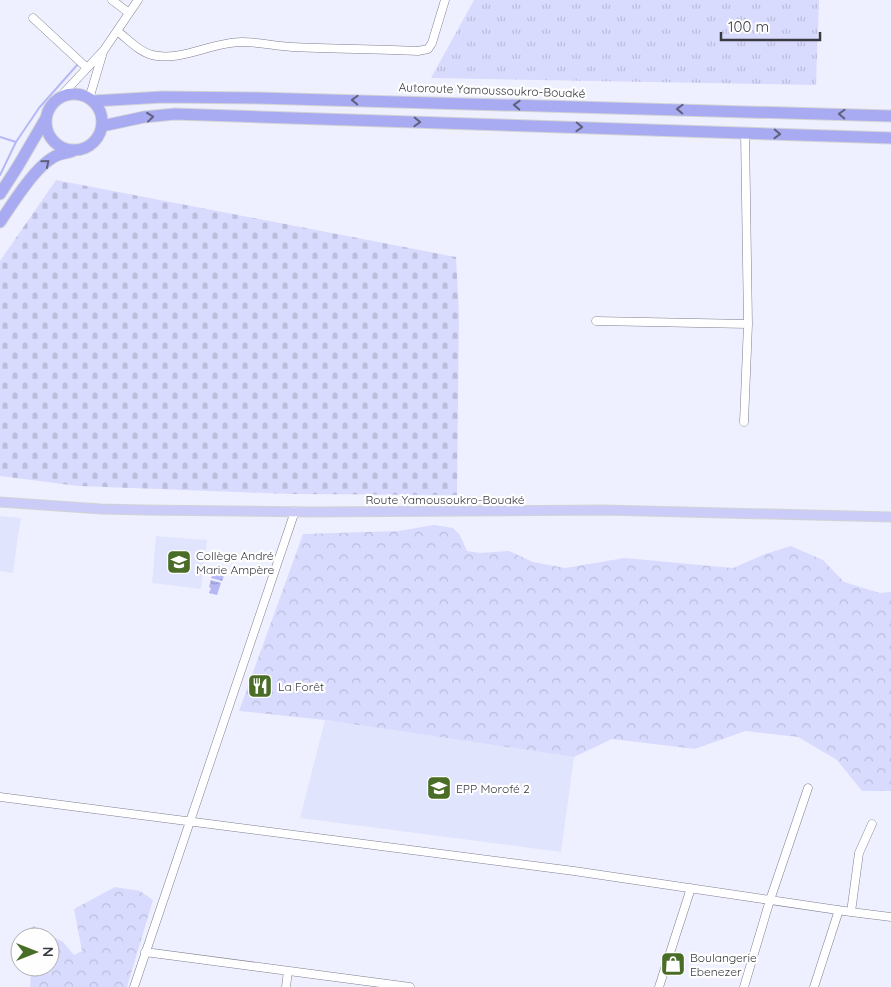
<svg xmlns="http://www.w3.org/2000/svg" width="891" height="987" viewBox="0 0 891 987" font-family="Quicksand,sans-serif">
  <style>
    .built { fill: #e1e4fd }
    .grass { fill: url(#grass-tufts) }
    .forest { fill: url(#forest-crowns) }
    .cemetery { fill: url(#cemetery-stones) }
    .water { fill: url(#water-waves) }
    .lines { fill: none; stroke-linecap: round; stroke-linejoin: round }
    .stream { stroke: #b5b8f5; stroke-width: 2 }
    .minor-casing { stroke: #7e7f90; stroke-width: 9 }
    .major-casing { stroke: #d3d4d5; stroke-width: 11 }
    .highway-casing { stroke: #d3d4d5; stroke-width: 13 }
    .minor { stroke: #fff; stroke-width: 8 }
    .major { stroke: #cbccf7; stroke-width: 9 }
    .highway { stroke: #a8aaf2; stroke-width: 11 }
    .oneway { stroke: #60617f }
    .labels { text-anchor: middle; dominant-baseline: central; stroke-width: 4.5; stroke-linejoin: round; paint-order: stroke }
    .street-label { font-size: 12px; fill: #393a41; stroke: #fefefe }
    .poi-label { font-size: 12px; fill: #393a41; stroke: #fefefe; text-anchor: start }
  </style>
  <defs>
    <pattern id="grass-tufts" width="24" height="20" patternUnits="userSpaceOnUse" patternTransform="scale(1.25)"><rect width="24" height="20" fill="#d9dbfe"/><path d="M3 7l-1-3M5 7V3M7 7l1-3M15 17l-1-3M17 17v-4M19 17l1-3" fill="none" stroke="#bbbddb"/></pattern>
    <pattern id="forest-crowns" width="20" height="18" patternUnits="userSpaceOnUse" patternTransform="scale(1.25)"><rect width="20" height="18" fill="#d9dbfe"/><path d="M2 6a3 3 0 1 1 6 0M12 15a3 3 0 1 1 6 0" fill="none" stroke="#bbbddb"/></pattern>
    <pattern id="cemetery-stones" width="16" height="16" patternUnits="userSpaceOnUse" patternTransform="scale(1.25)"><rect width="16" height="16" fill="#d9dbfe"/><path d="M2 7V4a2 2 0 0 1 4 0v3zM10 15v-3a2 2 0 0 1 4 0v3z" fill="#bbbddb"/></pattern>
    <pattern id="water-waves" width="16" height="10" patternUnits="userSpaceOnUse" patternTransform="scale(1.25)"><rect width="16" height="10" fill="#b5b8f5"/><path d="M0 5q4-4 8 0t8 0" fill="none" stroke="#9497c8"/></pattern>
  </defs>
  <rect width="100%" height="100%" fill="#eff0ff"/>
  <!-- built -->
  <path class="built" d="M0,516L21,518L18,535L13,573L0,571Z
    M156,536L207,540L201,589L152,583Z
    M325,720L574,757L561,852L300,818Z"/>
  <!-- grass -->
  <path class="grass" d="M474,0H819L816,85L431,78Z"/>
  <!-- forest -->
  <path class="forest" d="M434,525L453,528L460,535L467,551L480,553L509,551L533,562L565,568L625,558L733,568L765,554L791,546L823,560L844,582L880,593L891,592V791H862L837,760L798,737L745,731L695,749L612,739L574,757L325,720L239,711L303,534L398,531Z
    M115,887L140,891L153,900L127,987H30L31,967H50V937H27L25,931L34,926L63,942L74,955L82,951L74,909Z"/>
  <!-- cemetery -->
  <path class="cemetery" d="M56,180L456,257L459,314L457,495L291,494L78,486L0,476V261Z"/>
  <!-- water -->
  <path class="water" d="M214,570L225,573L222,581L211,578Z
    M211,580L221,583L217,595L209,593L211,588L209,587Z"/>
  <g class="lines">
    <!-- stream -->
    <path class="stream" d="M0,137L16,142
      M0,175L16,142L39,108L78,64"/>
    <defs>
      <path id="minor" d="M112,0L129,13
        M33,18L87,68
        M117,31C128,39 139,52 152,55C182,62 211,42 242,42C259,42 275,46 292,47C334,49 376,49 418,51L428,49L432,43L445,0
        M58,99L104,50L138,0
        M89,99L103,52
        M596,321L748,324
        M744,422L748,324L745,133
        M0,797L574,871L851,912L891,917
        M851,912L859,853L872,824
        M145,952L410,987
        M134,987L295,511
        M286,987L288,971
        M659,987L691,888
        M744,987L770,900L808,788
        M814,987L839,910"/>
      <path id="major" d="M0,502L101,509L144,510L309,512L603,510L891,517"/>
      <path id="highway" d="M46 122a28 28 0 1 1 56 0a28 28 0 1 1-56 0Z
        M93,101L163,97L258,98L891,116
        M102,126L144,117L175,114L891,138
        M0,194L18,166L46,118
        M0,222C13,203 37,163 58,155C63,153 68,153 73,151"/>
    </defs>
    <!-- minor casing -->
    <use href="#minor" class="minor-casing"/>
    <!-- major casing -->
    <use href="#major" class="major-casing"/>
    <!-- highway casing -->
    <use href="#highway" class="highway-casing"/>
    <!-- minor -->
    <use href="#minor" class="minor"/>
    <!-- major -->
    <use href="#major" class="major"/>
    <!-- highway -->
    <use href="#highway" class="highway"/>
  </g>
  <!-- one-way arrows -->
  <defs><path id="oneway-chevron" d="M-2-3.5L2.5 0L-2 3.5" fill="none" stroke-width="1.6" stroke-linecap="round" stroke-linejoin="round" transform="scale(1.25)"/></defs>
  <g class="oneway">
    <use href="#oneway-chevron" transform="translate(355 100) rotate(-178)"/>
    <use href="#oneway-chevron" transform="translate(517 105) rotate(-178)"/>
    <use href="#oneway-chevron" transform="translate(680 109) rotate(-178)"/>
    <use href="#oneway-chevron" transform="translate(842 114) rotate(-178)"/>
    <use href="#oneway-chevron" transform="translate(150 117) rotate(-6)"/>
    <use href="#oneway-chevron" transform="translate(417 122) rotate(2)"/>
    <use href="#oneway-chevron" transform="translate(579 127) rotate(2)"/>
    <use href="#oneway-chevron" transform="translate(777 134) rotate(2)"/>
    <use href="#oneway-chevron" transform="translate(46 163) rotate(-40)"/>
  </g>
  <!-- icons -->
  <defs>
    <symbol id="school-square" viewBox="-11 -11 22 22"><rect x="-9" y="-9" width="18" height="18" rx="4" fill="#496d26" stroke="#fefefe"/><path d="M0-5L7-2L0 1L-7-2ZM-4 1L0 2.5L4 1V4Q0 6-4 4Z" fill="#fff"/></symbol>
    <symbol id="restaurant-square" viewBox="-11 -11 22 22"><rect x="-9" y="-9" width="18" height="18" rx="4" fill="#496d26" stroke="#fefefe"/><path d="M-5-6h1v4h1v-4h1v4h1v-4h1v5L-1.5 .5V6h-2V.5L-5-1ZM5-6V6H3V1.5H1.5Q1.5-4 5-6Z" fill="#fff"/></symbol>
    <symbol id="shop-square" viewBox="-11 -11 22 22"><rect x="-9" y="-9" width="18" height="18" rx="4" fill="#496d26" stroke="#fefefe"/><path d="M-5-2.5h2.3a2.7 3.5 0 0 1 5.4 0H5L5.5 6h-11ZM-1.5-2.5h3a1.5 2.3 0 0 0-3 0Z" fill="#fff"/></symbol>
  </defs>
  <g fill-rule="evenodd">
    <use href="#school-square" x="165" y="548" width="28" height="28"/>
    <use href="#restaurant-square" x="246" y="672" width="28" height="28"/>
    <use href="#school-square" x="425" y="774" width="28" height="28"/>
    <use href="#shop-square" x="659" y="950" width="28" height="28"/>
  </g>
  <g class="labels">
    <!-- street labels -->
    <g class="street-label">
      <text transform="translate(492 90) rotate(2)">Autoroute Yamoussoukro-Bouaké</text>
      <text x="445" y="499">Route Yamousoukro-Bouaké</text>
    </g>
    <!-- poi labels -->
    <g class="poi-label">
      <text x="196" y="555">Collège André<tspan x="196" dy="14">Marie Ampère</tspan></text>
      <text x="278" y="686">La Forêt</text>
      <text x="456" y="788">EPP Morofé 2</text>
      <text x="690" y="957">Boulangerie<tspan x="690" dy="14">Ebenezer</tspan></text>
    </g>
  </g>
  <!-- north arrow -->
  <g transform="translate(35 952) rotate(90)"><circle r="24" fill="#fefefe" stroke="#afb0b2"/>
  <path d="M0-4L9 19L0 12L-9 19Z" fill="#496d26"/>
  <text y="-8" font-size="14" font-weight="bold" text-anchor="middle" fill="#393a41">N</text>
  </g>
  <!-- scale -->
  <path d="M721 32v8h99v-8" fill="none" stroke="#393a41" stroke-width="2.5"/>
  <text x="728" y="32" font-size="15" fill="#393a41" stroke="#fefefe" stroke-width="4" paint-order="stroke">100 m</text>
</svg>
